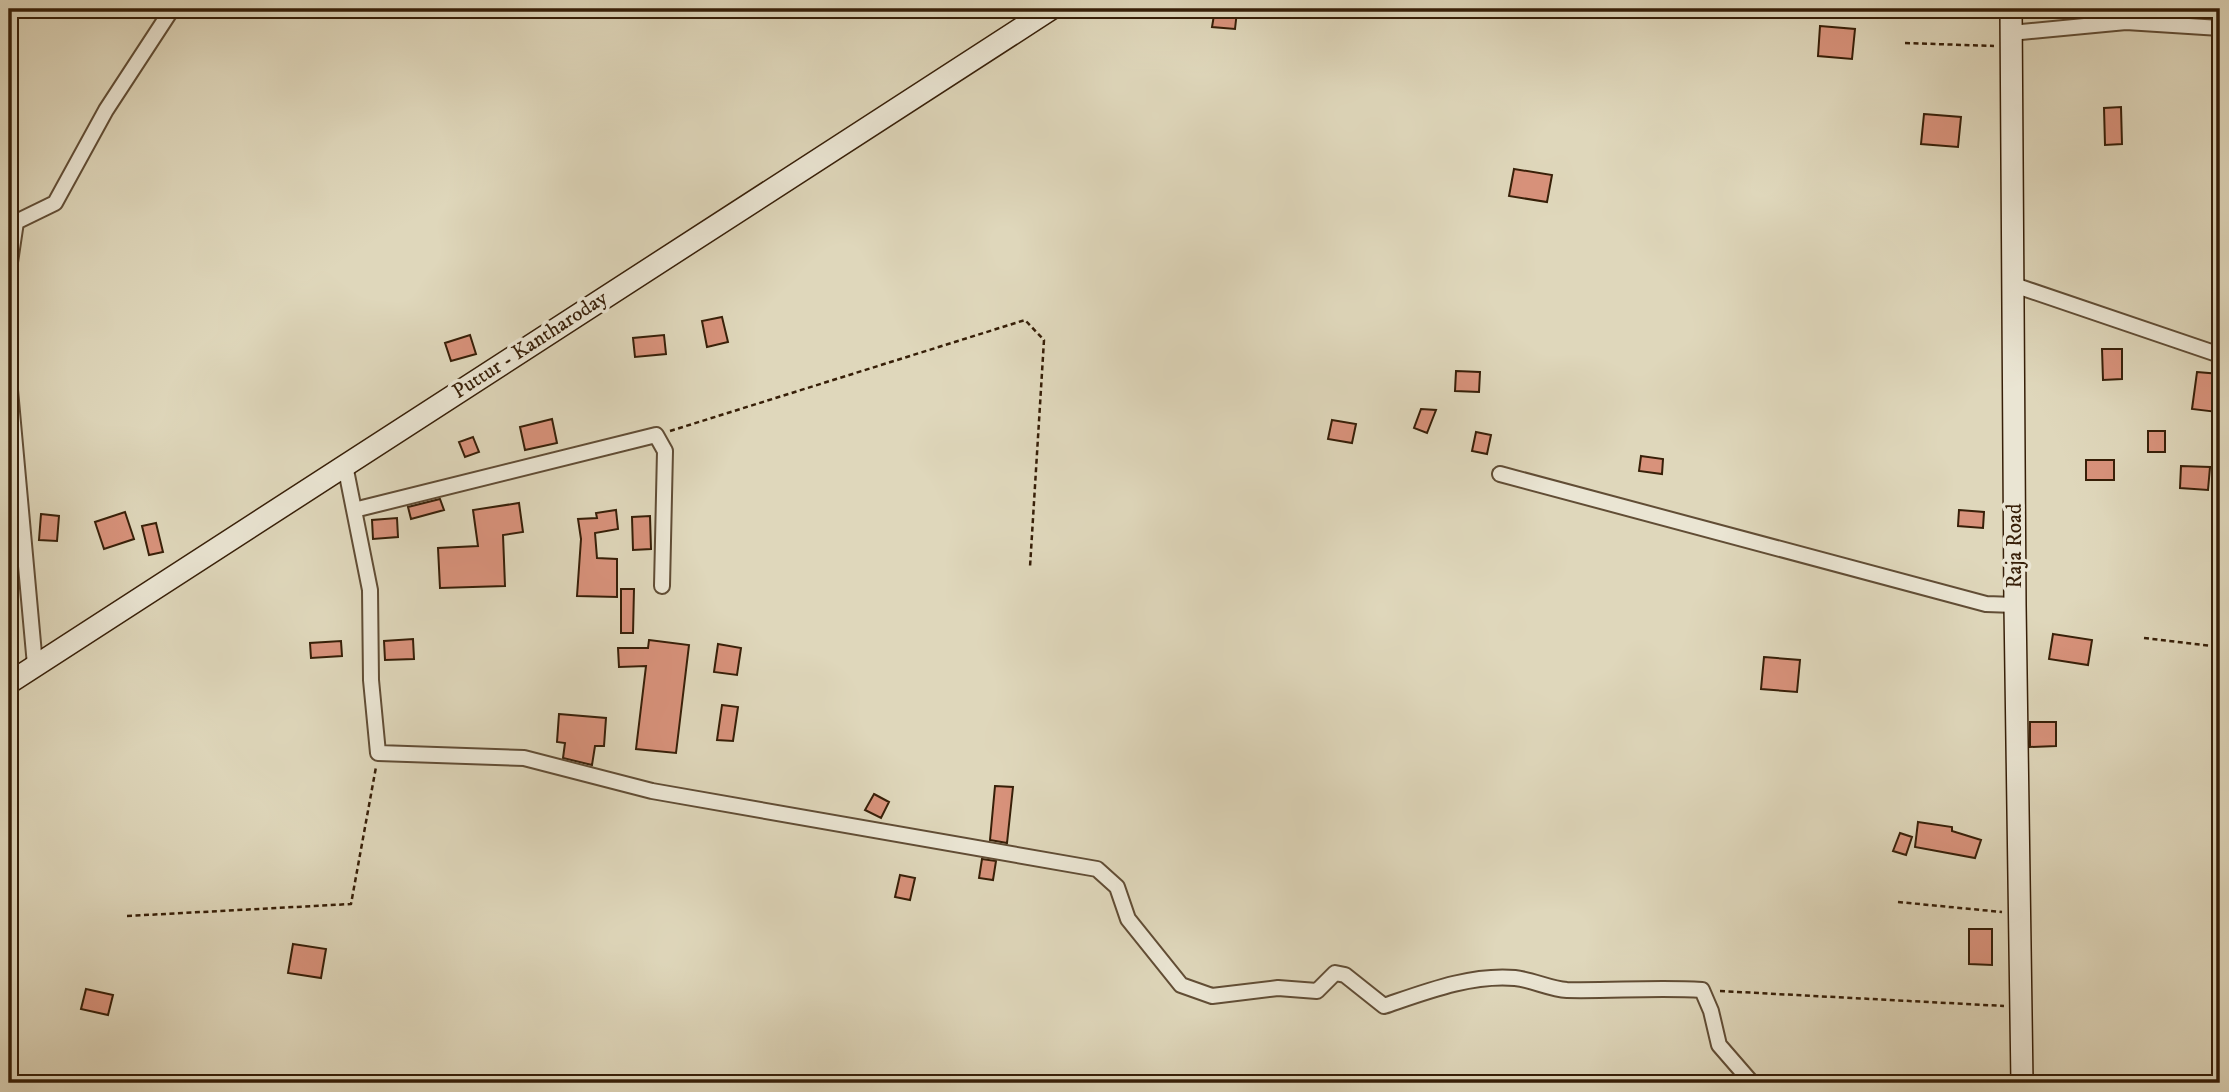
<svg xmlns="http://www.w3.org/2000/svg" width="2229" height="1092" viewBox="0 0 2229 1092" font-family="'IM FELL DW Pica',serif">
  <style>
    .building { fill: #d8927b; stroke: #371f08; stroke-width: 2 }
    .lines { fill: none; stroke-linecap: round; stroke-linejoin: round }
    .street-casing { stroke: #614d35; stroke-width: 18 }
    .secondary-casing { stroke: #371f08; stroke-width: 24 }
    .path { stroke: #371f08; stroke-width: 2.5; stroke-dasharray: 5 3.5; stroke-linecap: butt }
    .street { stroke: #eae5d3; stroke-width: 14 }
    .secondary { stroke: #eae5d3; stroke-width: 21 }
    .labels { text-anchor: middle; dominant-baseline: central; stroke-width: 7; stroke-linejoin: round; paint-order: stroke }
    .street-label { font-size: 21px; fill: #371f08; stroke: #eae5d3 }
  </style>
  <rect width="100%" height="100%" fill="#dfd7bb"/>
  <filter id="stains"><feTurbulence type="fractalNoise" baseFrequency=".00286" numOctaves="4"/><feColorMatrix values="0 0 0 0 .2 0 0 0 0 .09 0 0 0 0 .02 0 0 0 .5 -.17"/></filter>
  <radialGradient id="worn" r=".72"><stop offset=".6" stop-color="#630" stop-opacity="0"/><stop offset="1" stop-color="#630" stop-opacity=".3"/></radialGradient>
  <!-- building -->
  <path class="building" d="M1215,9L1237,11L1235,29L1212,27Z
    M1820,26L1855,29L1852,59L1818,56Z
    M2121,107L2122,144L2105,145L2104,108Z
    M1924,114L1961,117L1958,147L1921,144Z
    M1514,169L1552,175L1547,202L1509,196Z
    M722,317L728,342L707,347L702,321Z
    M470,335L476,354L451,361L445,343Z
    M664,335L666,354L635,357L633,338Z
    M2102,349H2122V379L2103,380Z
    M1456,371L1480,372L1479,392L1455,391Z
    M2197,372L2220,374L2217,412L2192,409Z
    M1421,409L1436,410L1427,433L1414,428Z
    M552,419L557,443L525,450L520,427Z
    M1332,420L1356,424L1352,443L1328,439Z
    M2148,431H2165V452H2148Z
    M1476,432L1491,435L1487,454L1472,451Z
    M473,437L479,452L465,457L459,442Z
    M1641,456L1663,459L1662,474L1639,471Z
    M2086,460H2114V480H2086Z
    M2181,466L2210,467L2208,490L2180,488Z
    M440,499L444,510L411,519L408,507Z
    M519,503L523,532L503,535L505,586L440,588L438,548L478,546L473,510Z
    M616,510L618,529L595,533L597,558L617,559V597L577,596L581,539L578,519L597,518L596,513Z
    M1959,510L1984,512L1983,528L1958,526Z
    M125,512L134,539L104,549L95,522Z
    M41,514L59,516L57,541L39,540Z
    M650,516L651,549L633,550L632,517Z
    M397,518L398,537L373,539L372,520Z
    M156,523L163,552L149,555L142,526Z
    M621,589H634L633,633H621Z
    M2053,634L2092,640L2088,665L2049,659Z
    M413,639L414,659L385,660L384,641Z
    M649,640L689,645L676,753L636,749L646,666L619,667L618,648H648Z
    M341,641L342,656L311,658L310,643Z
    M718,644L741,648L737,675L714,672Z
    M1764,657L1800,660L1797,692L1761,689Z
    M722,705L738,707L733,741L717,740Z
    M559,714L606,718L604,746H595L592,765L563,758L565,743L557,742Z
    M2030,722H2056V746L2030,747Z
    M995,786L1013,787L1007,843L990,840Z
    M874,794L889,802L881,818L865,810Z
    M1918,822L1952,827V831L1981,840L1975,858L1915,847Z
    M1900,833L1912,837L1906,855L1893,851Z
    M982,859L996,861L993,880L979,878Z
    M900,875L915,878L910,900L895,897Z
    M1969,929H1992V965L1969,964Z
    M293,944L326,949L321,978L288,973Z
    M86,989L113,995L108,1015L81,1009Z"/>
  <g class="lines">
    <defs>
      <path id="street" d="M2011,33L2126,22L2220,28
        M9,269L16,222L55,203L106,110L172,9
        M2014,285L2220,355
        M9,379L35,665
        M345,465L370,590L371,680L378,753L524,758L652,791L1097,869L1117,887L1128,919L1181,985L1212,996L1278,988L1317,991L1335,973L1345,975L1384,1006C1425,992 1471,974 1515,978C1533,980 1550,989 1567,990C1612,991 1657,987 1702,990L1711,1011L1719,1045L1752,1083
        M1500,474L1986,604L2015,605
        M354,510L656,435L665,451L662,586"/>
      <path id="secondary" d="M2011,9L2015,605L2022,1083
        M9,683L1051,9"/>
    </defs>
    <!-- street casing -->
    <use href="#street" class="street-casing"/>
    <!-- secondary casing -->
    <use href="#secondary" class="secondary-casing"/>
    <!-- path -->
    <path class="path" d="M1905,43L1994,46
      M670,431L1025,320L1044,340L1030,567
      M2144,638L2220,647
      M1898,902L2002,912
      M127,916L351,904L376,767
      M1720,991L2004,1006"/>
    <!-- street -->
    <use href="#street" class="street"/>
    <!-- secondary -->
    <use href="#secondary" class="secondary"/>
  </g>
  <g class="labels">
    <!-- street labels -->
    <g class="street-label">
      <text transform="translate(530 345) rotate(-33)">Puttur - Kantharoday</text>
      <text transform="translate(2015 546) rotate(-90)">Raja Road</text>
    </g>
  </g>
  <!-- margin -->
  <rect width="2229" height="1092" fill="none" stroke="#dfd7bb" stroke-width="35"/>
  <rect x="10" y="10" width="2208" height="1071" fill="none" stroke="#371f08" stroke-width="3.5"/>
  <rect x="18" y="18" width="2194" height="1057" fill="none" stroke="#371f08" stroke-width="2"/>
  <rect width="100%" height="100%" filter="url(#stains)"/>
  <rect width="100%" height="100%" fill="url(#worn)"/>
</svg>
